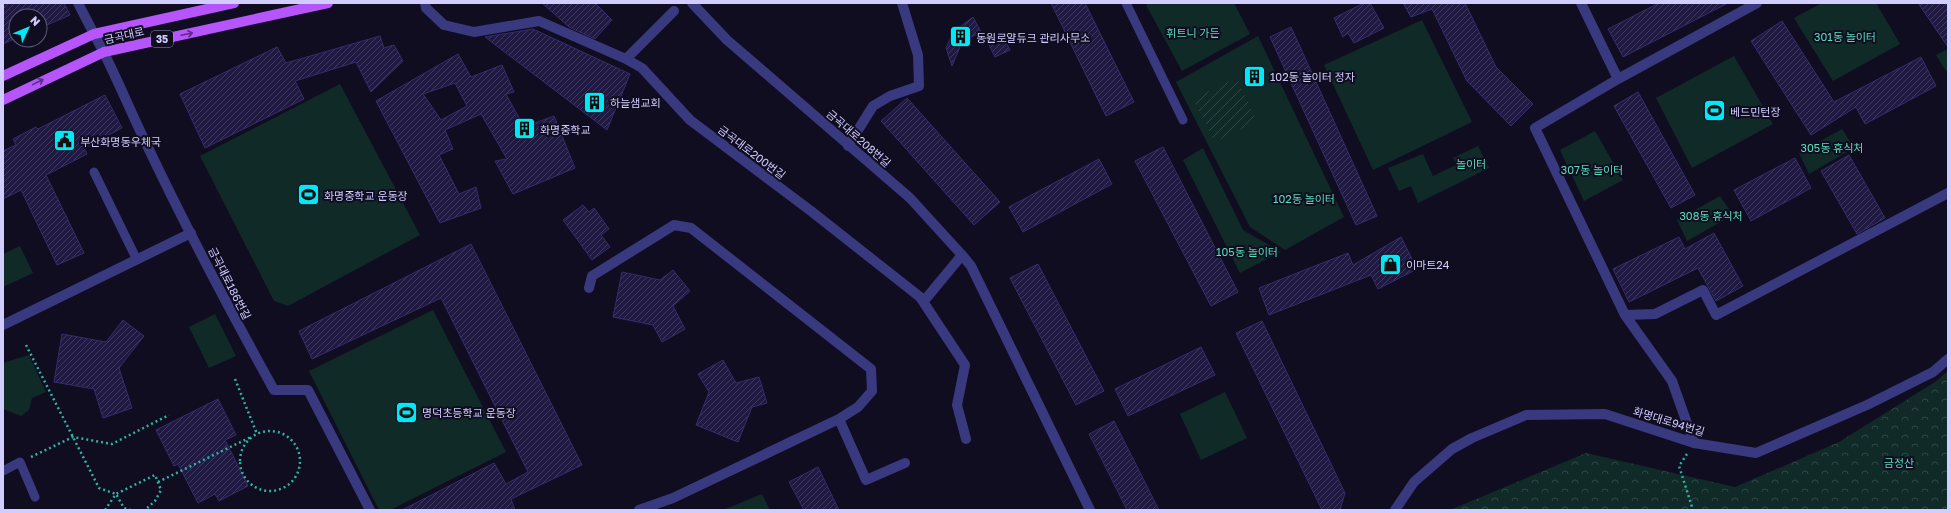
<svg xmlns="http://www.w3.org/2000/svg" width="1951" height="513" viewBox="0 0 1951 513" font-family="'Golos Text','Noto Sans KR',sans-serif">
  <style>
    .forest { fill: url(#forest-crowns) }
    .park { fill: #102a28 }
    .garden { fill: url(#garden-furrows) }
    .building { fill: url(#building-hatch); stroke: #362c6d; fill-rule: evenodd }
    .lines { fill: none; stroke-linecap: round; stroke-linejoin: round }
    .path { stroke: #2fb1a3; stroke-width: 2.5; stroke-dasharray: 2 3; stroke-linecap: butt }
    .service { stroke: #38397f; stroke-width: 9 }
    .minor { stroke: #38397f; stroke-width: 10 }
    .tertiary { stroke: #38397f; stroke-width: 10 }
    .primary { stroke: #b755fd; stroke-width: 10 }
    .oneway { stroke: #5b2d84 }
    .labels { text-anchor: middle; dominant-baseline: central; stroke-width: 4; stroke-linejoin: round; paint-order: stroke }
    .shield { fill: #100d21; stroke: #9793bc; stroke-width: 1 }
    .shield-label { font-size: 10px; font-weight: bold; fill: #d1cdff }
    .park-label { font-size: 11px; fill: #5adeb7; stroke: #100d21 }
    .street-label { font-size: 11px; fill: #d1cdff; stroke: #100d21 }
    .poi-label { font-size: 11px; fill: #d1cdff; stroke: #100d21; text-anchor: start }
  </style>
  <defs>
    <pattern id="forest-crowns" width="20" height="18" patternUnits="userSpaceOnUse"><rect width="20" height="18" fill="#102a28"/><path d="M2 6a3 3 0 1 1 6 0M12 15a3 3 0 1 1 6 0" fill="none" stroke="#324848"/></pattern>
    <pattern id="garden-furrows" width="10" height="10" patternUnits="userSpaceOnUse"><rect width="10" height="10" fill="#102a28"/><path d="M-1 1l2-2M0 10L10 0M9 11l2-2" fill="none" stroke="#324848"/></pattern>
    <pattern id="building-hatch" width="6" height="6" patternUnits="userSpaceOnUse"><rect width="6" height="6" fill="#201941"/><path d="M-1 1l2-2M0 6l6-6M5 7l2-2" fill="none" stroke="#3f395e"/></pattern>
  </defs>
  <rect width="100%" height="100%" fill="#100d21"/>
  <!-- forest -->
  <path class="forest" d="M1948,371V510H1450L1586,453L1735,487L1839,442L1935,382Z"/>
  <!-- park -->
  <path class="park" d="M1149,3H1234L1250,34L1182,71L1146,5Z
    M1822,3H1876L1900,44L1833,81L1794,18Z
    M1422,20L1472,122L1373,170L1324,65Z
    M1258,36L1344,217L1285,250L1250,227L1176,82Z
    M1948,49V70L1946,71L1936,55Z
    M1734,56L1773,124L1692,168L1656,98Z
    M340,84L420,235L288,306L274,301L200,156Z
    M1842,129L1854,148L1809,174L1799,153Z
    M1595,131L1623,180L1584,201L1560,150Z
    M1478,146L1489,168L1418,203L1411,186L1399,191L1388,168L1423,154L1433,176L1456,165L1453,158Z
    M1203,148L1243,230L1281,252L1240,273L1183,160Z
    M1720,196L1733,215L1687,241L1677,220Z
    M20,246L33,273L3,287V254Z
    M433,310L506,452L390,510H379L309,371Z
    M215,314L236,356L209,368L189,327Z
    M29,355L46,392L32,398L29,410L21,416L3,409V363Z
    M1225,392L1247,438L1201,460L1180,414Z
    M762,494L770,510H723Z"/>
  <!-- garden -->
  <path class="garden" d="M1236,78L1257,121L1215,142L1193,99Z"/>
  <!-- building -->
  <path class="building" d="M3,3H64L70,15L40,28V16H16V38L3,44Z
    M542,3H595L612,20L595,39L569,27Z
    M1051,3H1085L1134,102L1106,116Z
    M1364,3H1370L1384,28L1354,43L1348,33L1343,37L1334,18Z
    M1403,3H1465L1496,67L1533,104L1511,126L1467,81L1432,9L1411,17Z
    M1659,3H1728L1623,57L1608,29Z
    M1918,3H1948V47Z
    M973,17L981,32L962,42L952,66L946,48L953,32Z
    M1782,21L1834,102L1921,57L1936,86L1865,124L1856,107L1811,135L1751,41Z
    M1291,27L1377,216L1356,225L1270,37Z
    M533,29L630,74L607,130L485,37Z
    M1002,35L1010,50L995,57L988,43Z
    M380,36L384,48L394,45L403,61L371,92L356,62L295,81L304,99L205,148L180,94L277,47L286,63Z
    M458,54L471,77L502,65L514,92L506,94L524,127L554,116L575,168L513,194L495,161L507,159L481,114L445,130L453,149L439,155L459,194L476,187L481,208L440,223L376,101ZM455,83L467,106L441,120L423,94Z
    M1256,67L1263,80L1253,87L1246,72Z
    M1638,92L1695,195L1671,208L1614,106Z
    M105,95L122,128L84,148L87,154L46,175L84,253L57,265L21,190L3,199V151L16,145L13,139L36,127L38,129Z
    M907,98L1000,202L974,225L881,121Z
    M1163,147L1238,292L1211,306L1135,161Z
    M1849,155L1885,218L1857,234L1821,171Z
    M1795,158L1811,188L1751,221L1734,190Z
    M1099,159L1112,184L1023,232L1009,207Z
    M583,205L589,212L594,208L609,229L601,235L610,247L592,260L563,220Z
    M1714,233L1743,286L1716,301L1698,268L1629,302L1613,269L1679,237L1685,249Z
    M1401,237L1417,269L1378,289L1371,275L1269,315L1259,288L1348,253L1353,265Z
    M471,244L582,465L511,499L515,510H402L494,463L506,484L528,472L441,298L312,359L299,331Z
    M1038,264L1104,391L1076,405L1010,278Z
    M673,270L690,291L673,306L685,329L662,342L653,325L613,317L622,272L660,280Z
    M123,320L144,336L119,368L132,408L103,418L94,389L54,382L62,334L106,342Z
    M1262,321L1345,493L1340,510H1322L1236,333Z
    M1201,347L1215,375L1128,416L1115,389Z
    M723,360L736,383L759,377L767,403L752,407L738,442L696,425L709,392L698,374Z
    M218,399L236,435L225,440L248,486L219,501L215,494L198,503L178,464L174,466L156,430Z
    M1114,421L1159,510H1127L1089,434Z
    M818,467L839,510H804L789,482Z"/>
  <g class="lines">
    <!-- path -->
    <path class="path" d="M26,345L99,488L116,494L124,508L130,510
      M235,379L257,434
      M240 461a30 30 0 1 1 60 0a30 30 0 1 1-60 0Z
      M1687,454L1679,466L1693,510
      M31,457L73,437L112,444L169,415
      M158,482L251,437
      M105,510L116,494L155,475L161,490L155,501L145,510"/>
    <!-- service -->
    <path class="service" d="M1126,3L1183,120
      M94,172L137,260
      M3,471L20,462L35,497"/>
    <!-- minor -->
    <path class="minor" d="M78,3L94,34
      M425,3L426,8L444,25L474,32L539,21L626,59L642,68L690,120L811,211L920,297L965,365L957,405L966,439
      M692,3L727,40L910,198L962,255L924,301
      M1581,3L1618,79
      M626,59L674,11
      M848,146L873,106L890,96L919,86L918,55L902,3
      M962,255L971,266L1090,510
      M589,288L592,276L674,225L691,228L871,369L872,391L858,407L839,419
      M1625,315L1655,314L1703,290L1716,315L1948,193
      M3,325L191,233
      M1694,443L1672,381L1625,315L1535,128L1618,79L1757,3
      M639,510L673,498L839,419L866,480L905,463"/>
    <!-- tertiary -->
    <path class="tertiary" d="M94,34C113,68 127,104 144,139C184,224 228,307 274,390H308L370,510
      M1395,510L1414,482L1452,449L1472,438L1526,415L1605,414L1694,443L1756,453L1867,405L1933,372L1948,359"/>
    <!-- primary -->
    <path class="primary" d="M3,76L94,34L234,3
      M3,100L104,52L328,3"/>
  </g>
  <!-- one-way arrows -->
  <defs><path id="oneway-shaft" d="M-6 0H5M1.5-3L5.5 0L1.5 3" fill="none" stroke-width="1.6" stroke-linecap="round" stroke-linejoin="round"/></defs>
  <g class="oneway">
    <use href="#oneway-shaft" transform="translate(187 34) rotate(-12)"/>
    <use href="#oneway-shaft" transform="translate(38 82) rotate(-26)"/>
  </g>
  <!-- icons -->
  <defs>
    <symbol id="building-square" viewBox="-11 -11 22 22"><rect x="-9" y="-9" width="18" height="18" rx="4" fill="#02e8f5" stroke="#100d21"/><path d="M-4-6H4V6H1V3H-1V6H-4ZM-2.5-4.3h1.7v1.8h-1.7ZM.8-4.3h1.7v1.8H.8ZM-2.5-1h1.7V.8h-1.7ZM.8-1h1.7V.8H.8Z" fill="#111"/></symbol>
    <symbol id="stadium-square" viewBox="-11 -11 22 22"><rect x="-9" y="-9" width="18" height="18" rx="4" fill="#02e8f5" stroke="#100d21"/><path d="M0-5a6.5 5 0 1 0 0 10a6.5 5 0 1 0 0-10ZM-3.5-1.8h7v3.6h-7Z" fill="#111"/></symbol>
    <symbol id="civic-square" viewBox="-11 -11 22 22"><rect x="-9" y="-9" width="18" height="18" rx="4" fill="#02e8f5" stroke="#100d21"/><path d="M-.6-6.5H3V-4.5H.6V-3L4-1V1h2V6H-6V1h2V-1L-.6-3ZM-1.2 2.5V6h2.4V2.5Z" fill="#111"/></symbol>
    <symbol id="shop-square" viewBox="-11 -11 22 22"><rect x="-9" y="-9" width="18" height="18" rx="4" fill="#02e8f5" stroke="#100d21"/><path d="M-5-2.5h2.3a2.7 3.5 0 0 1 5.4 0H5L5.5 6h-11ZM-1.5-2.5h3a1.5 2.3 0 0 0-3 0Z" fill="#111"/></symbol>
  </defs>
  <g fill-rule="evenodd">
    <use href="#building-square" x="948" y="24" width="25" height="25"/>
    <use href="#building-square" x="1242" y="64" width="25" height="25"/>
    <use href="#building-square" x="582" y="90" width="25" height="25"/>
    <use href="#stadium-square" x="1702" y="98" width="25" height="25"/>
    <use href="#building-square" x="512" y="116" width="25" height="25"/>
    <use href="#civic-square" x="52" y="128" width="25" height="25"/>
    <use href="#stadium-square" x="296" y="182" width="25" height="25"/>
    <use href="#shop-square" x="1378" y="252" width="25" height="25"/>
    <use href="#stadium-square" x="394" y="400" width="25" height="25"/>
  </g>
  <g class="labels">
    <!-- shield labels -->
    <rect class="shield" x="151" y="31" width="22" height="16" rx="3"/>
    <g class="shield-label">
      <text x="162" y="39">35</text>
    </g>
    <!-- park labels -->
    <g class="park-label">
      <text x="1193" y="32">휘트니 가든</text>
      <text x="1845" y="36">301동 놀이터</text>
      <text x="1832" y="147">305동 휴식처</text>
      <text x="1471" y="163">놀이터</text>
      <text x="1592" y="169">307동 놀이터</text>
      <text x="1304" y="198">102동 놀이터</text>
      <text x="1711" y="215">308동 휴식처</text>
      <text x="1247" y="251">105동 놀이터</text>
      <text x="1899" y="462">금정산</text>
    </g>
    <!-- street labels -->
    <g class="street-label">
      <text transform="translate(124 35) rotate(-13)">금곡대로</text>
      <text transform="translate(859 138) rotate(41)">금곡대로208번길</text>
      <text transform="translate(752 152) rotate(37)">금곡대로200번길</text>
      <text transform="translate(230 283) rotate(63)">금곡대로186번길</text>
      <text transform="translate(1669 421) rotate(17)">화명대로94번길</text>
    </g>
    <!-- poi labels -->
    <g class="poi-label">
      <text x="976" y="37">동원로얄듀크 관리사무소</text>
      <text x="1270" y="76">102동 놀이터 정자</text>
      <text x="610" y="102">하늘샘교회</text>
      <text x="1730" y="111">베드민턴장</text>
      <text x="540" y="129">화명중학교</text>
      <text x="80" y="141">부산화명동우체국</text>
      <text x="324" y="195">화명중학교 운동장</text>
      <text x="1406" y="264">이마트24</text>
      <text x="422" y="412">명덕초등학교 운동장</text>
    </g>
  </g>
  <!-- border -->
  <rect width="1951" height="513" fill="none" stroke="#d1cdff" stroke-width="8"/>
  <!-- north arrow -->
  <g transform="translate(28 28) rotate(46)"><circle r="19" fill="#100d21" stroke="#5d5a7a"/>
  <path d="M0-3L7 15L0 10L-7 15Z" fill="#02e8f5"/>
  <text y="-6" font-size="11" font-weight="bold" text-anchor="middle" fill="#d1cdff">N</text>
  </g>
</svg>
